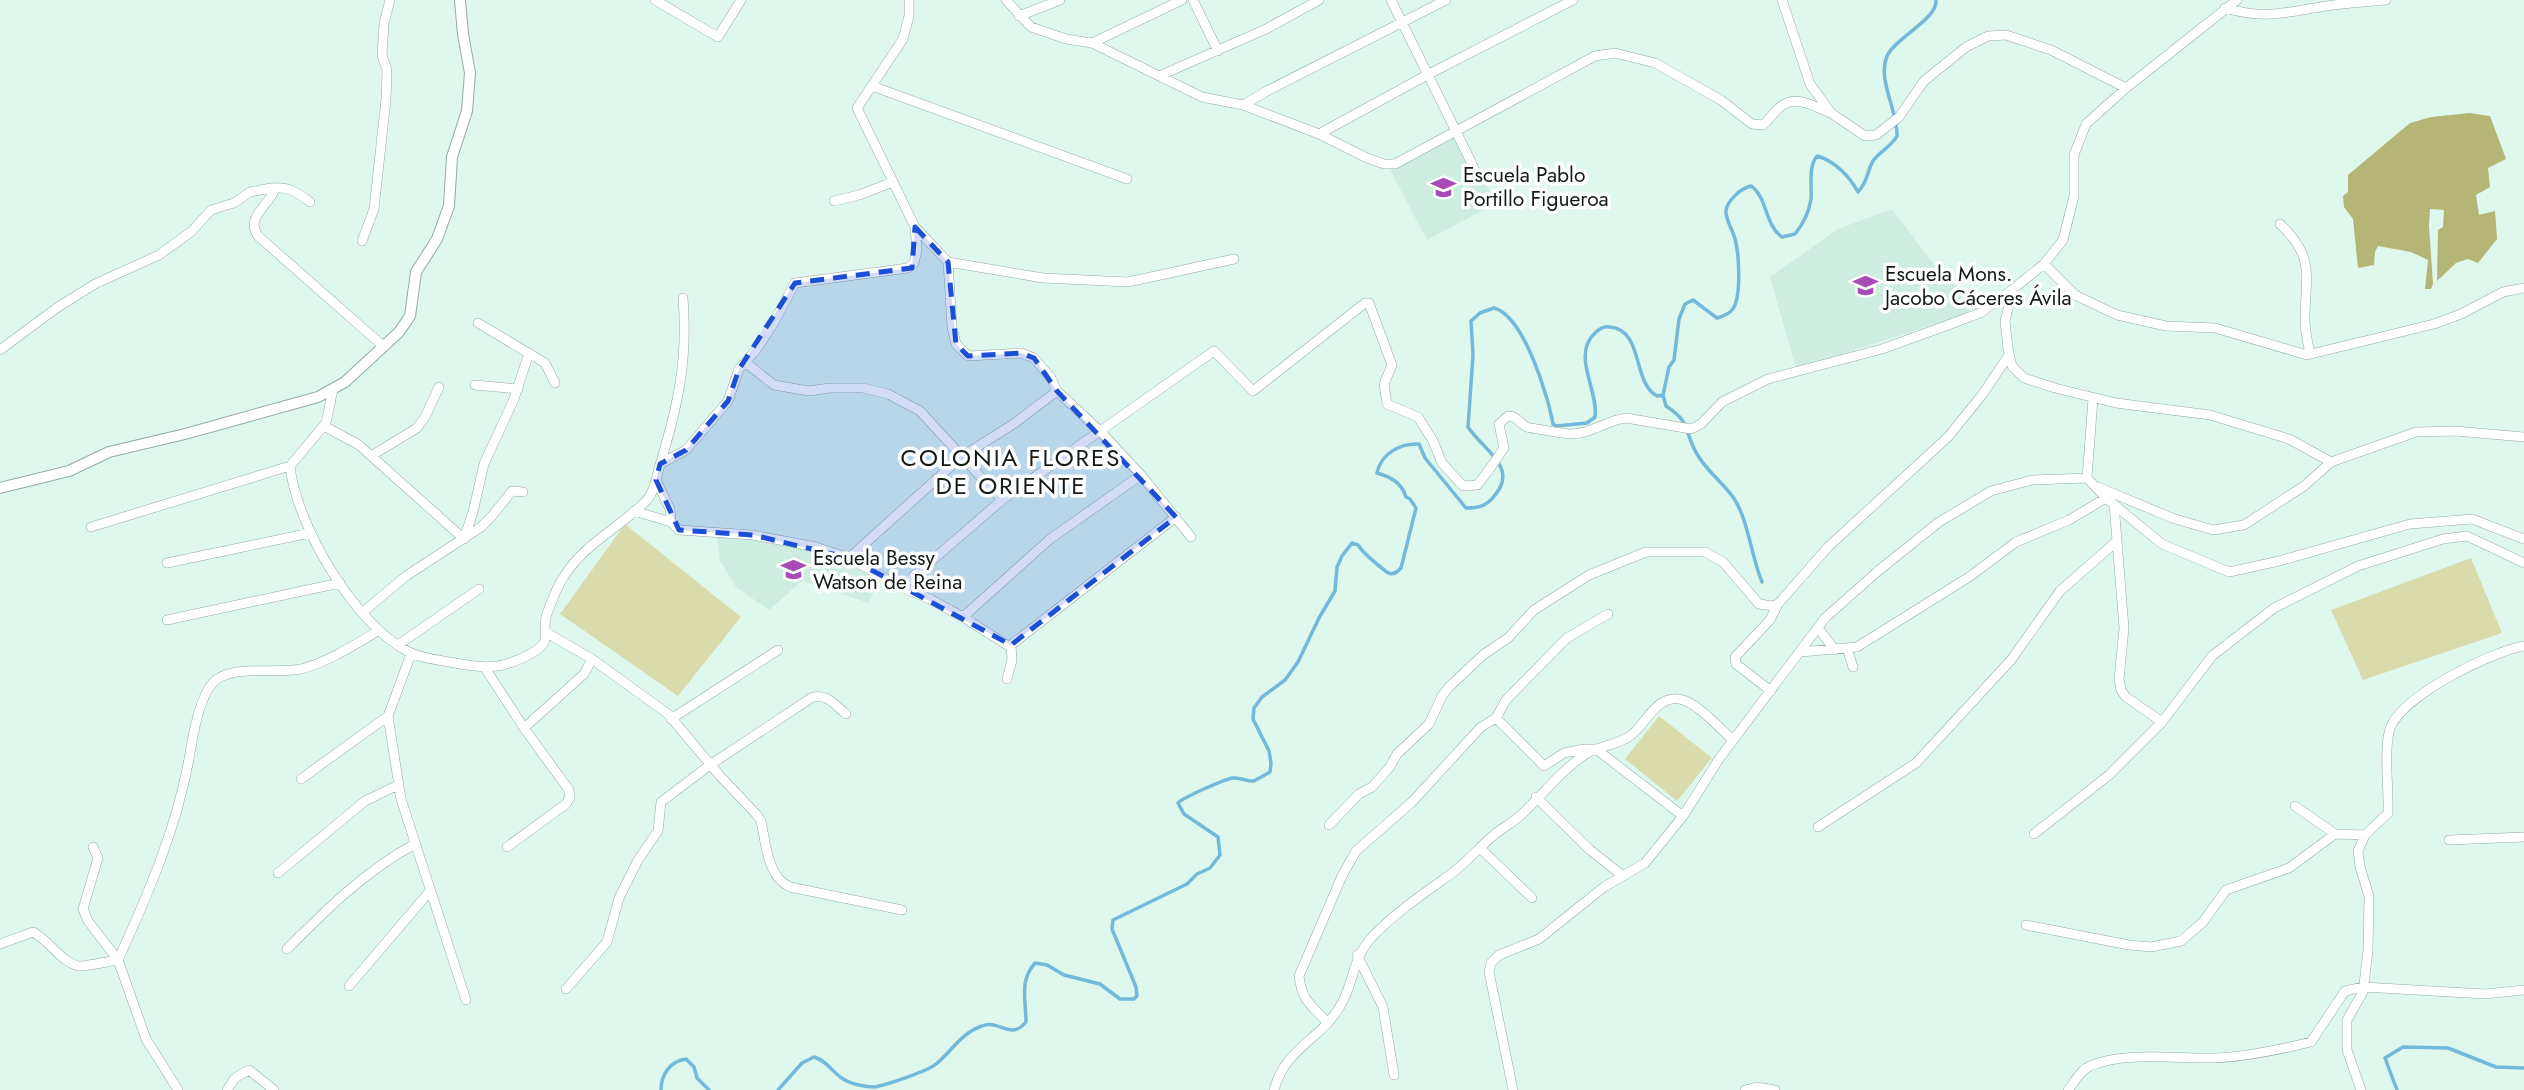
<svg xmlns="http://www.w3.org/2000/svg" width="2524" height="1090" viewBox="0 0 2524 1090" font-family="Jost,sans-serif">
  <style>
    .built { fill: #ccede0 }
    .green { fill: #dadbac }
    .forest { fill: #b5b676 }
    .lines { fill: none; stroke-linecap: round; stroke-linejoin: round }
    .stream { stroke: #74b8da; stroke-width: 3.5 }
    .minor-casing { stroke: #94aba2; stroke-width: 10 }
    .tertiary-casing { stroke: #94aba2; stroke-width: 12 }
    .minor { stroke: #fff; stroke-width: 9 }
    .tertiary { stroke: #fff; stroke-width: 10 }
    .marked { fill: #1d4ed8; fill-opacity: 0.2; stroke: #1d4ed8; stroke-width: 5; stroke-dasharray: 14 9; stroke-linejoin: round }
    .labels { text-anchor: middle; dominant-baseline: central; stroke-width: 7; stroke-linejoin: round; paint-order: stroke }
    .poi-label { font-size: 21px; fill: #121b18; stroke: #fff; text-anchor: start }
    .quarter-label { font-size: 24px; letter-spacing: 2px; fill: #121b18; stroke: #fff }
  </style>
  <rect width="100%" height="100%" fill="#dff8ee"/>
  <!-- built -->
  <path class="built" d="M1458,134L1496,203L1427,240L1390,170Z
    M1892,209L1942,275L1969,296V313L1796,369L1770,277L1838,229Z
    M717,536L770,541L829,554L878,578L869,603L802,581L769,610L736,587L720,561Z"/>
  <!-- green -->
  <path class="green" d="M625,524L741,617L678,696L560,614Z
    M2471,558L2502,633L2363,680L2331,610Z
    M1659,716L1712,758L1677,801L1625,759Z"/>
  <!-- forest -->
  <path class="forest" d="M2470,113L2490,116L2506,159L2488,168L2490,187L2476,195L2479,215L2495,211L2497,239L2478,263L2468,259L2456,263L2437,281L2438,230L2443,227L2444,210L2430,209L2429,226L2433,284L2431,289H2425L2428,260L2411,252L2378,246L2375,252L2374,265L2358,268L2353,219L2344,207L2343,196L2348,192V175L2410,123L2431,117Z"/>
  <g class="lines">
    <!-- stream -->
    <path class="stream" d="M1663,395L1666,406C1692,423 1683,430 1697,454C1707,472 1724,483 1735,500C1749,524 1751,555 1762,582
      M661,1090C661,1075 670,1061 686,1059L694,1067L697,1078L709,1090
      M778,1090L802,1063L814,1057C833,1063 833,1080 859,1085C863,1086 870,1087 875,1087C886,1085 928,1071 936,1064C952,1051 961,1033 982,1026C999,1019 1011,1041 1026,1022C1026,1000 1019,981 1035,963L1047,965L1064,975L1100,984L1120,999H1134L1137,996L1136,987L1112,929L1113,920L1187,884L1197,874L1210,868L1220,855L1218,837L1184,814L1178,803C1182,798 1225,779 1233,778C1241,777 1247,782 1254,781L1270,772L1271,763L1269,751L1253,719L1254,708L1262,697L1285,680L1298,662L1319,618L1335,591L1337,567L1342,556L1352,543L1358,545C1364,554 1370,558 1378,565C1387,572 1391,579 1401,568L1416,508L1410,499L1406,497C1402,483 1391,477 1377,473C1381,453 1401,443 1419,444L1425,458L1466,508C1479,508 1487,506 1495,495C1519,467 1482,449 1468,427L1473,355L1471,321L1480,313L1494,308C1524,316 1548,396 1553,424L1556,426L1587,423L1595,417C1599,391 1571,355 1595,333C1599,329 1605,326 1610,327C1644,330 1632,383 1657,396L1663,395L1669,367L1674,360L1679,319L1685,304L1693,300L1717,318C1723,316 1728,315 1732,310C1742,298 1739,254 1735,239C1733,231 1727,222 1726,213C1725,202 1741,188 1751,186C1768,198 1764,224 1782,237L1795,234C1803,224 1809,213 1811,199C1812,186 1808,167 1817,156C1835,161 1850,177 1858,192C1869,180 1866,173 1873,161C1880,151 1891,147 1897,136C1898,111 1877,80 1887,56C1896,37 1938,19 1936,0
      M2397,1090L2385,1058L2403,1047L2448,1048L2496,1067L2524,1068"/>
    <defs>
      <path id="minor" d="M655,0L718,37L741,0
        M1006,0L1031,27L1066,39L1092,43L1202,97L1243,105L1319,134L1367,158L1384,164H1395L1595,56L1615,53L1655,63L1721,100L1752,124L1763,125C1769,120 1773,113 1779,108C1795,93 1814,107 1831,113
        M1193,0L1218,51
        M1391,0L1476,172
        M1782,0L1810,84L1831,113L1865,136L1876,135L1899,117L1924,81L1966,47L1988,36L2006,35L2051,50L2126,88
        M2237,0L2126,88L2086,124L2074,155V196L2063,240L2044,264L2013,289L2005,321L2008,349L2012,366L2024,378L2055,388L2116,403L2210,415L2289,439L2331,462
        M2225,8C2266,20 2286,12 2326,6C2346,3 2366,2 2386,0
        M1019,16L1060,0
        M1092,43L1182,0
        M1159,76L1266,29L1319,0
        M872,86L1127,179
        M1243,105L1267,91L1446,0
        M1319,134L1429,74L1573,0
        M271,188C288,186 297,192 310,202
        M834,201L859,195L893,182
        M2280,224C2316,258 2305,276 2305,321C2305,332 2308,343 2310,354
        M915,227L948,262L1043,278L1128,282L1234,259
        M362,241L374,209L386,99L387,70L382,55L384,23L390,0
        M948,262L952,327L956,344L968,356L1021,353L1034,358L1051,378L1057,391L1100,431L1214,351L1253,391L1365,303H1369L1392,365L1384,384L1387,404L1418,417L1433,441L1442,463L1463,486L1477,485C1488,473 1495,461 1504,448L1499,424L1508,416C1517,416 1519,423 1527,427C1529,428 1567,434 1571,434C1591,434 1607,420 1626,418L1691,429L1701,424L1722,402L1768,379L1882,349L1940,328L1980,313L2013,289
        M2044,264L2075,295L2117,315L2166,326L2215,328L2307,355L2434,324L2461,314L2503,292L2524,288
        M478,323L545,363L555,383
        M0,350L58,307L95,284L159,255L192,231L211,210L234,203L250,192L271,188L273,193C265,208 246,219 258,236L383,346
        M745,362L774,385L809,391L830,388H863L888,394L920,411L1002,500
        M475,385L518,389
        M333,389L326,423L290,466C296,525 355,625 409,652C422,659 441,660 455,663C486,669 504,669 532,653C553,641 542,634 546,617C549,607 557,587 563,578C583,545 617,529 644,503C655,493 656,478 660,465C678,405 688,361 683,298
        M2093,399L2087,478L2106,498L2162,544L2229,572L2279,561L2410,524L2472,519L2524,539
        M324,426L359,445L464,539L473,512L484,464L514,399L529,353
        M371,456L417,428L425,417L439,387
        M660,464L686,450L728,401L739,369L756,350L773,324L795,283L908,268L914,263L917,251L915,227L857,108L903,39L909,16V0
        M656,480L670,509L671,522
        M2098,487L2172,518L2213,530L2244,525L2304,486L2331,462L2416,432L2455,431L2524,437
        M2114,504L2124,628L2119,679L2121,690L2126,697L2162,722
        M634,511L671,522L679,530L753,535L816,547L849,558L901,587L930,599L963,617L1007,645H1011
        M91,527L290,466
        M849,558L961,457L1015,423L1057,391
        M167,563L310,533
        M901,587L1002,500L1100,431L1141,475L1191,537
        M363,612L406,576L481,527L492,516L512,491L523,492
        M963,617L1050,539L1141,475
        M167,620L340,583
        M1818,628L1835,650
        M547,633L592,659L668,714L720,776L757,815L761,821C766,843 767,877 790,887L902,910
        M398,645L479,589
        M1011,645L1176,517
        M1847,648L1853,667
        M1800,652L1857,647L1969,577L2016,542L2069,520L2106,498
        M411,654L388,716L401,799L466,1000
        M485,668L524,728L569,790L570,797L566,804L507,847
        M1007,679L1012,660L1011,645
        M1771,691L1736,664L1735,657L1770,620L1778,604
        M1496,718L1544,766L1564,753L1584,749H1596L1683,816
        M671,719L778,650
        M524,728L584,674L592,659
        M301,779L388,716
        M1536,797L1590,850L1623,876
        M2295,806L2335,834
        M1329,825L1359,794L1372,787L1389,768L1397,754L1429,724L1442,696L1449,687L1483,655L1508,638L1534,610L1589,575L1646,552H1705L1723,562L1759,604L1773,606L1778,604L1828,547L1948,437L1982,395L2009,355
        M1818,827L1916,763L2011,660L2060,591L2117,541
        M2034,834L2109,775L2162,722L2212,656L2274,608L2358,566L2443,539L2467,536L2524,563
        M2449,840L2524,837
        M1480,848L1532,898
        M278,873L365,801L398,785
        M2026,925L2129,945L2151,947L2181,941L2203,922L2226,890L2289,868L2335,834L2365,835
        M0,944L33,932C49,940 60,961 78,966C83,967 110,961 118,960L88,921L83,909L98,858L93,847
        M287,949C326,910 366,870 415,844
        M1357,955L1383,1007L1394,1075
        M349,986L430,891
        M566,989L607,942L619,898L638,860L658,831L661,802L710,765L811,698C826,692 835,705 846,714
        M1328,1023C1311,1005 1302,1001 1299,976L1342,876L1356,851L1412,802L1481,727L1496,718L1506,700L1567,638L1608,614
        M178,1090L146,1039L118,960C148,895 178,825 190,753C193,734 201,690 217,679C238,665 277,674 301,669C326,663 356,644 378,631
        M227,1090L235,1078L249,1070L274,1090
        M1274,1090C1285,1048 1320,1040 1339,1008C1355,983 1351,960 1372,937C1396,912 1423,894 1451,874C1466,863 1479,847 1494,835C1502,828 1512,823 1520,816C1542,796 1560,771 1586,754C1599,746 1617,745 1630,736C1646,725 1655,696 1679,699C1696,701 1720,729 1733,740
        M1513,1090L1489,972L1491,963L1499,955L1539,939L1604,887L1645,863L1683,816L1719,759L1825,618L1878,571L1939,522L1991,491L2032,480L2087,478
        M1745,1090L1757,1087L1775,1090
        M2068,1090C2075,1082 2080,1070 2090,1066C2125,1051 2177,1059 2214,1058C2245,1057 2282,1049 2311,1042L2345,991L2363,987L2485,994L2524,990
        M2361,1090L2347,1050V1020L2363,992L2368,951L2369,896L2360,867L2358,851L2365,835L2388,813C2389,790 2383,744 2391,726C2406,694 2490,652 2524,646"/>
      <path id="tertiary" d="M0,488L69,471L109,452L185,434L318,397L345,382L399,332L410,316L416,272L437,239L449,206L452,157L467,111L470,73L463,34L460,0"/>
    </defs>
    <!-- minor casing -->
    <use href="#minor" class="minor-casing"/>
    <!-- tertiary casing -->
    <use href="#tertiary" class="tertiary-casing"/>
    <!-- minor -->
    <use href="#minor" class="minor"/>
    <!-- tertiary -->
    <use href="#tertiary" class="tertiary"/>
  </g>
  <!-- marked area -->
  <path class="marked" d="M915,227L948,262L956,344L968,356L1021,353L1034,358L1057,391L1176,517L1011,645L849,558L753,535L679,530L656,480L660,464L686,450L728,401L739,369L795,283L912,268Z"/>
  <!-- icons -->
  <defs>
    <symbol id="school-bare" viewBox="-9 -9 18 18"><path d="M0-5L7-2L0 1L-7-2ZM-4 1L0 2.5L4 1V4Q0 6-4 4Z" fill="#a74cb7" stroke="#fff" stroke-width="2.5" paint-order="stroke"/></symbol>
  </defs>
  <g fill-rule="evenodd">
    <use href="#school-bare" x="1426" y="170" width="35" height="35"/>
    <use href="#school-bare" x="1848" y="268" width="35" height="35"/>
    <use href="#school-bare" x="776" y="552" width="35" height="35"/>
  </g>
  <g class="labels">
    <!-- poi labels -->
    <g class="poi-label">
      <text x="1463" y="175">Escuela Pablo<tspan x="1463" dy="24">Portillo Figueroa</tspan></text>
      <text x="1885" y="274">Escuela Mons.<tspan x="1885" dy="24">Jacobo Cáceres Ávila</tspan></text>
      <text x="813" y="558">Escuela Bessy<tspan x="813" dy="24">Watson de Reina</tspan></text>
    </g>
    <!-- quarter labels -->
    <g class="quarter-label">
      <text x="1011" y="457">COLONIA FLORES<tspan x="1011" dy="28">DE ORIENTE</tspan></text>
    </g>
  </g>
</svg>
